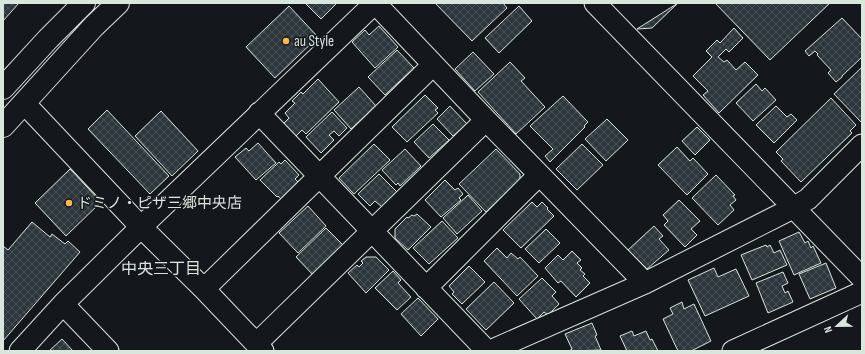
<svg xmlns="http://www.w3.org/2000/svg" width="865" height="354" viewBox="0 0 865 354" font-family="'Sofia Sans Condensed','Noto Sans JP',sans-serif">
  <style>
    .building { fill: url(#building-cross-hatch); stroke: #d8e6dc }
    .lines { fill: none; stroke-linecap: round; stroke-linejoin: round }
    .minor-casing { stroke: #d8e6dc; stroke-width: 23 }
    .tertiary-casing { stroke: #d8e6dc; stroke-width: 24 }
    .minor { stroke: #14181c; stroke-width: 21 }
    .tertiary { stroke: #14181c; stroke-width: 22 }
    .poi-dot { fill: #ffb74d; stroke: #14181c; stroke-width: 1.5 }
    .labels { text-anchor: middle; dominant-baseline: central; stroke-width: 3; stroke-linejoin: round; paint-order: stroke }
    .poi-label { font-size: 15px; fill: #d8e6dc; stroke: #14181c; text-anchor: start }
    .neighbourhood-label { font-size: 16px; fill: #d8e6dc; stroke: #14181c }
  </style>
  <defs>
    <pattern id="building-cross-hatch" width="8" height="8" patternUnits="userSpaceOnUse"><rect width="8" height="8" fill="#2c363c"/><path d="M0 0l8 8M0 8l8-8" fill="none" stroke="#4a5358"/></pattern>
  </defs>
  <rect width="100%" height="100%" fill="#14181c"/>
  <!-- building -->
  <path class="building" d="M3,3H19L3,21Z
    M305,3H337L321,19Z
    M435,3H503L507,8L472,41Z
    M678,3L652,28L637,29Z
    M715,3H830L770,60Z
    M289,6L318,37L275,78L246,47Z
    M519,6L532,21L499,53L485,38Z
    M842,18L862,39V57L842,76V77L836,82L828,73L831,70L817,55L818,54L815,51L809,56L805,51Z
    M379,26L398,47L375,68L352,42L365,30L369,35Z
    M734,28L743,38L729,52L726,49L718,57L724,62L727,60L736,70L745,62L758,75L719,113L703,95L708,91L693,76L712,57L706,51L717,40L720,43Z
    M397,50L414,68L385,95L368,77Z
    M473,52L494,74L475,91L455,69Z
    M510,62L525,78L521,81L545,107L516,134L478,92Z
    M862,67V123L834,94Z
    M318,79L339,102L306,134L302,130L296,136L283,124L289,118L285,113L295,103L292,101L301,92L303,94Z
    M756,84L762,91L765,88L776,100L753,121L736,103Z
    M359,87L376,106L351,129L334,110Z
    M425,95L438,108L435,110L438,113L407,142L392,127Z
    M563,96L588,122L584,126L585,127L550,162L545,156L553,149L530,126Z
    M831,98L856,125L850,131L852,133L801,182L781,161L783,159L776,152Z
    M450,106L467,124L453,136L437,119Z
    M776,106L787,117L791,114L797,120L774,143L756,125Z
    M107,110L169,176L150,194L88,129Z
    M161,111L198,151L172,176L135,136Z
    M332,112L347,128L339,136L334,131L329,135L334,140L321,153L306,137Z
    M607,119L628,140L606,161L585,139Z
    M433,124L449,140L429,158L414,142Z
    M697,127L710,140L695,155L682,141Z
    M258,143L276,163L256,180L235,157L246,148L249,151Z
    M374,144L390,160L354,194L339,178Z
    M582,144L603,165L577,190L556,169Z
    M677,147L690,161L693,158L708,174L687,195L658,165Z
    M405,149L421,166L400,186L398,183L396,185L382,170Z
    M496,149L520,174V180L486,212L459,184Z
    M285,160L299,175L295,179L298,182L281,199L278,196L277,197L260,180L279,162L281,164Z
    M70,169L101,202L66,236L35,203Z
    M379,174L397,192L382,207L375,201L370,206L358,194Z
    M716,175L735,195L733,196L736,200L730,205L734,210L718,225L692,198Z
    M445,180L455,190L458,188L463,194L459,198L461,200L441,217L425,200Z
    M468,195L482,211L457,234L443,218Z
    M679,200L700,221L691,229L697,235L685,247L664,225L668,221L663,215Z
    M532,202L537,207L542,202L548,208L547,209L554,216L521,248L503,230Z
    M308,206L326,226L298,253L279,233Z
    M417,214L431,227L408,250L395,238V229L407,217L408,218L412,215L414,216Z
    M442,221L458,238L429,264L413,248Z
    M32,222L50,237L52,234L65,244L68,241L80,252L3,341V246L8,250Z
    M654,226L663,236L659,239L669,250L647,269L628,250Z
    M326,228L344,246L313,275L296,257Z
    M546,229L560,243L539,263L525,249Z
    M799,232L805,243L808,241L811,248L813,246L821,263L794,275L779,241Z
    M766,245L767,247L770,245L774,253L780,250L787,265L752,280L741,255Z
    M497,248L507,258L511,253L518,259L520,257L538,276L517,296L484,261Z
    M572,251L581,260L577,263L582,268L580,270L585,274L583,276L590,283L576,297L561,281L558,283L545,268L558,255L563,260Z
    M366,257H376L389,270L366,293L348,273L357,265L359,267L363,263L361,261Z
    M826,263L836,288L810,299L799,274Z
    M469,266L485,282L462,304L452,294L454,292L449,286Z
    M714,268L718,277L736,269L749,296L705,316L688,280Z
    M393,271L401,280L398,283L411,297L397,310L375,288Z
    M783,272L788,283L782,286L785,293L788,291L793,302L768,313L756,283Z
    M542,278L556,292L552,296L559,304L548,315L544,312L537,319L519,299Z
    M494,282L514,303L486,330L466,309Z
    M418,298L438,319L421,336L401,314Z
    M682,302L684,309L694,304L711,341L691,351H678L663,319L673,314L670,308Z
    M592,323L597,335L595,336L601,350L569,351L572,349L565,334Z
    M632,331L634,336L646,331L650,340L652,339L658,351H627L620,336Z
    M62,339L73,351H49Z"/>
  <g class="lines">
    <defs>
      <path id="minor" d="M375,3L486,120L645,283
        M595,3L862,278
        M24,103L141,227L204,289L263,351
        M259,113L487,351
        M426,288L539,175
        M204,289L433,65
        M63,304L108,351
        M256,344L486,120
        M20,351L63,304L141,227L375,3
        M490,351L645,283L793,208L808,199L862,145
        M733,351L862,292"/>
      <path id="tertiary" d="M3,88L48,39L84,3
        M3,126L94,26L118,3"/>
    </defs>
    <!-- minor casing -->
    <use href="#minor" class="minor-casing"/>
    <!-- tertiary casing -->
    <use href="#tertiary" class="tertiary-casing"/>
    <!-- minor -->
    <use href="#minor" class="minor"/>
    <!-- tertiary -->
    <use href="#tertiary" class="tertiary"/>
  </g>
  <!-- markers -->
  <g class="poi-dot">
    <circle cx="286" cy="41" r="4"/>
    <circle cx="69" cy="203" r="4"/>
  </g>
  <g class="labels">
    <!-- poi labels -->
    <g class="poi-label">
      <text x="294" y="41">au Style</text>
      <text x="77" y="203">ドミノ・ピザ三郷中央店</text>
    </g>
    <!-- neighbourhood labels -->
    <g class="neighbourhood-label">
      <text x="161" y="269">中央三丁目</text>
    </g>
  </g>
  <!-- border -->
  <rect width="865" height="354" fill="none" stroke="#d8e6dc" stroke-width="8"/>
  <!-- north arrow -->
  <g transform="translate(837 326) rotate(248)" stroke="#14181c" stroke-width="3" paint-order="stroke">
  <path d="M0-3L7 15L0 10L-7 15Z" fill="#d8e6dc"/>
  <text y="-6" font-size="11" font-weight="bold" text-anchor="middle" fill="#d8e6dc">N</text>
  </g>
</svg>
